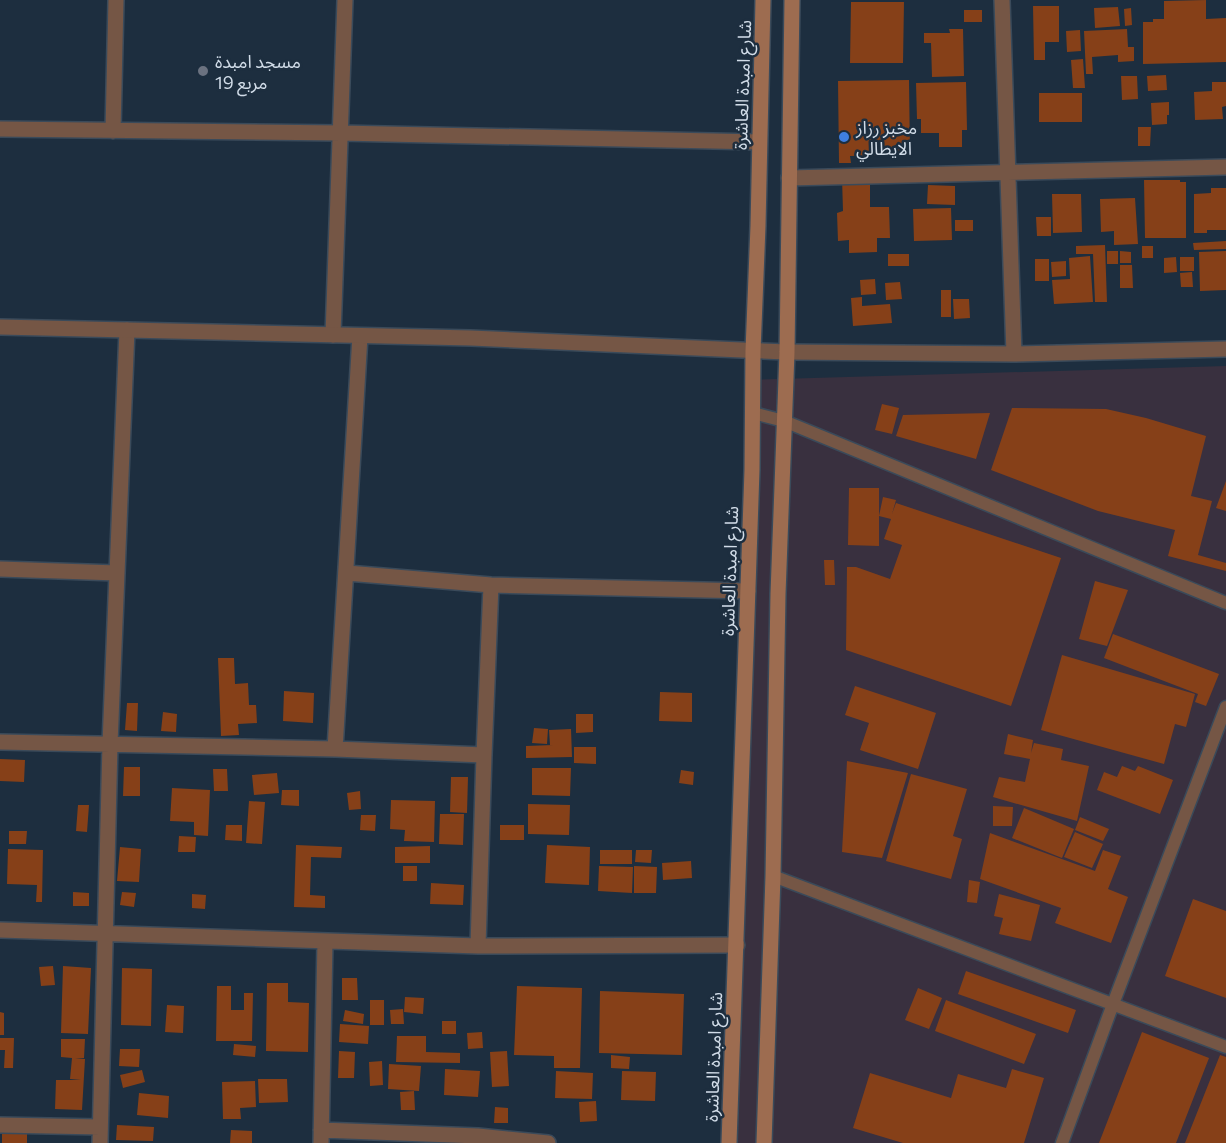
<svg xmlns="http://www.w3.org/2000/svg" width="1226" height="1143" viewBox="0 0 1226 1143" font-family="Commissioner,'Noto Sans Arabic',sans-serif">
  <style>
    .industrial { fill: #39303f }
    .building { fill: #864018 }
    .lines { fill: none; stroke-linecap: round; stroke-linejoin: round }
    .service-casing { stroke: #3a4a5a; stroke-width: 15 }
    .minor-casing { stroke: #3a4a5a; stroke-width: 18 }
    .tertiary-casing { stroke: #3a4a5a; stroke-width: 18 }
    .secondary-casing { stroke: #3a4a5a; stroke-width: 18 }
    .service { stroke: #755645; stroke-width: 12 }
    .minor { stroke: #755645; stroke-width: 15 }
    .tertiary { stroke: #755645; stroke-width: 15 }
    .secondary { stroke: #9d6c50; stroke-width: 15 }
    .worship-dot { fill: #6b7280; stroke: #1d2e3f; stroke-width: 2 }
    .shop-dot { fill: #3f7fe0; stroke: #1d2e3f; stroke-width: 2 }
    .labels { text-anchor: middle; dominant-baseline: central; stroke-width: 5; stroke-linejoin: round; paint-order: stroke }
    .poi-label { font-size: 18px; fill: #d1dce8; stroke: #1d2e3f; text-anchor: start }
    .street-label { font-size: 18px; fill: #d1dce8; stroke: #1d2e3f }
  </style>
  <rect width="100%" height="100%" fill="#1d2e3f"/>
  <!-- industrial -->
  <path class="industrial" d="M1226,366V1143H726L749,380Z"/>
  <!-- building -->
  <path class="building" d="M1206,0V19L1226,18V62L1143,64V22H1153V19H1164V1Z
    M851,2H904L903,63H850Z
    M1033,6H1059V42H1045V60H1034Z
    M1118,7L1120,26L1095,28L1094,8Z
    M1131,8L1132,25L1125,26L1124,9Z
    M964,10H982V22H964Z
    M949,29H963L964,76L932,77L931,43H924V33H950Z
    M1127,29L1128,47H1134V61L1118,62V55L1092,57L1093,74H1086L1084,31Z
    M1080,30L1081,51L1067,52L1066,31Z
    M1083,59L1085,88H1073L1071,60Z
    M1166,75L1167,90L1148,91L1147,76Z
    M1121,76H1137L1138,99L1122,100Z
    M909,80L910,155L850,156L851,163H839L838,81Z
    M966,82L967,130H962V147H939V133H921V119H917L916,83Z
    M1212,82H1226V106L1222,107L1223,119L1195,120L1194,92L1212,91Z
    M1039,93H1082V122H1039Z
    M1169,102V115H1167V124L1152,125L1151,103Z
    M1138,127H1151L1150,146H1138Z
    M870,177V207H889L890,238H877V252L849,253V240L838,241L837,213L843,211L842,178Z
    M1144,180H1180V182H1186V238H1145Z
    M928,185L955,186V205L927,204Z
    M1211,188H1226V230H1207V233H1194V194L1211,193Z
    M1052,194H1081L1082,232L1053,233Z
    M1135,198L1138,244L1114,245V231L1101,232L1100,199Z
    M951,208L952,240L914,241L913,209Z
    M1036,217H1051V236H1037Z
    M955,220H973V231H955Z
    M1226,241V249L1194,250L1193,243Z
    M1105,245L1107,302H1095L1093,254H1076V246Z
    M1142,246H1153V258H1142Z
    M1107,251H1118V264H1107Z
    M1120,251L1131,252V263H1120Z
    M1226,251V290L1200,291L1199,252Z
    M888,254H909V266H888Z
    M1090,256L1093,302L1054,304L1052,280L1070,279L1069,258Z
    M1176,257L1177,272L1164,273V258Z
    M1180,257H1194V271H1180Z
    M1035,259H1049V281H1035Z
    M1066,261V276L1052,277L1051,262Z
    M1120,265H1132L1133,288H1120Z
    M1192,272L1193,287H1181L1180,273Z
    M875,279L876,294L861,295L860,280Z
    M900,282L902,299L886,300L885,283Z
    M941,290H951V317H941Z
    M862,297V306L890,304L892,323L853,326L851,298Z
    M953,299H969L970,318L954,319Z
    M882,404L899,408L892,434L875,430Z
    M1012,408L1106,409L1146,418L1206,436L1191,496L1212,501L1198,555L1226,563V571L1168,556L1175,530L1098,511L991,470Z
    M990,413L976,459L896,436L903,415Z
    M1226,481V511L1216,508Z
    M849,488H879V546L848,545Z
    M883,497L896,500L892,514L896,503L1061,558L1011,706L846,650L847,567H856L890,579L902,545L884,539L891,519L879,516Z
    M824,560H834L835,585H825Z
    M1095,581L1128,590L1107,646L1079,639Z
    M1113,634L1219,674L1206,706L1195,702L1198,694L1104,658Z
    M1062,655L1195,694L1186,727L1175,724L1164,764L1041,730Z
    M218,658H234L235,684L248,683L249,705H256L257,723L238,724L239,735L221,736Z
    M855,686L936,713L918,769L860,750L869,723L845,715Z
    M284,691L314,693L313,723L283,721Z
    M660,692L692,693V722L659,721Z
    M127,703H138L137,731L125,730Z
    M163,712L177,714L176,732L161,731Z
    M576,714H593V732L576,733Z
    M534,728L548,729L547,744L532,743Z
    M571,729L572,757L526,758V746L553,745H550L549,730Z
    M1008,734L1033,740L1031,753L1034,743L1063,749L1061,760L1089,766L1077,821L993,797L999,777L1025,782L1030,759L1004,754Z
    M574,747H596V764L574,763Z
    M0,759L25,760L24,782L0,781Z
    M847,761L908,773L882,858L842,852Z
    M1122,766L1135,771L1138,766L1173,780L1160,814L1097,790L1104,772L1117,777Z
    M124,767H140V796H123Z
    M532,768H571L570,796L532,795Z
    M213,769H227L228,791H214Z
    M681,770L694,772L693,785L679,783Z
    M277,773L279,793L254,795L252,775Z
    M911,774L967,789L953,836L962,839L951,879L886,861Z
    M451,777H468L467,813L450,812Z
    M172,788L210,790L208,836L194,835V822L170,821Z
    M282,790H299V806L281,805Z
    M360,791L361,809L349,810L347,793Z
    M391,800L435,801L434,842L404,841L405,830L390,829Z
    M249,801L265,802L262,844L246,843Z
    M528,804L570,805L569,835L528,834Z
    M78,805H89L87,832L76,831Z
    M993,806L1013,807L1012,826H993Z
    M1024,808L1074,829L1062,858L1012,838Z
    M440,814H464L463,845L439,844Z
    M361,815H376L375,831L360,830Z
    M1080,817L1109,829L1103,841L1075,830Z
    M226,825H242V841L225,840Z
    M500,825H524V840H500Z
    M9,831H27L26,844H9Z
    M1075,832L1103,844L1092,868L1064,857Z
    M990,833L1095,871L1103,850L1121,856L1108,889L1128,897L1111,943L1055,923L1061,908L980,879Z
    M179,836L196,837L195,852H178Z
    M296,845L342,847L341,858L311,857L310,895L325,896V908L294,907Z
    M547,845L590,847L589,885L545,883Z
    M430,846V863H395V847Z
    M120,847L141,849L139,882L117,881Z
    M8,849L43,850L42,902H36L37,885L7,884Z
    M600,850H632V864H600Z
    M636,850H652L651,863L635,862Z
    M691,861L692,878L663,880L662,863Z
    M403,866H417V881H403Z
    M599,866L633,867L632,893L598,891Z
    M634,866L657,867L656,893H634Z
    M969,880L980,882L977,903L967,902Z
    M431,883L464,885L463,905L430,904Z
    M73,892L89,893V906H73Z
    M122,892L136,893L134,907L120,905Z
    M192,894L206,895L205,909L192,908Z
    M999,894L1040,905L1031,941L999,934L1003,918L994,916Z
    M1193,899L1226,911V998L1165,976Z
    M53,966L55,985L41,986L39,967Z
    M63,966L91,968L88,1034L61,1033Z
    M122,968L152,969L151,1026L121,1025Z
    M966,971L1076,1010L1068,1033L958,994Z
    M342,978H357L358,1000H342Z
    M267,983H288V1002L309,1003L308,1052L266,1051Z
    M217,986H231V1010H244V993H253L252,1041H216Z
    M517,986L582,988L580,1068H554V1056L514,1055Z
    M918,988L942,998L929,1029L905,1020Z
    M600,991L684,994L682,1055L599,1053Z
    M405,997L424,998L423,1014L404,1012Z
    M370,1000H384V1025H370Z
    M946,1000L1036,1034L1024,1064L935,1031Z
    M167,1005L184,1006L183,1033L165,1032Z
    M403,1009L404,1024H391L390,1010Z
    M345,1010L364,1014L363,1024L343,1021Z
    M0,1012L4,1013V1035H0Z
    M442,1021H456V1034H442Z
    M340,1024L369,1026L368,1044L339,1042Z
    M482,1032L483,1048L468,1049L467,1033Z
    M1142,1032L1209,1058L1176,1143H1099Z
    M397,1036H426V1052L460,1053V1063L396,1062Z
    M0,1038H14L13,1068H4L5,1050H0Z
    M61,1039H85L84,1058H75L85,1059L82,1110L55,1109L56,1080H81L70,1079L72,1058L61,1057Z
    M234,1044L256,1046L255,1057L233,1055Z
    M120,1049H140L139,1067L119,1066Z
    M339,1051L355,1052L354,1078H338Z
    M507,1051L509,1086L492,1087L490,1052Z
    M611,1055L630,1057L629,1069L611,1068Z
    M1220,1055L1226,1057V1143H1185Z
    M382,1061L383,1085L370,1086L369,1062Z
    M389,1064L421,1066L419,1091L388,1089Z
    M445,1069L480,1071L478,1097L444,1095Z
    M1012,1069L1044,1078L1024,1143H903L853,1128L870,1073L951,1098L958,1074L1006,1088Z
    M142,1070L145,1082L123,1088L120,1075Z
    M556,1071L593,1073L592,1099L555,1098Z
    M622,1071L656,1072L655,1101L621,1100Z
    M258,1079H287L288,1102L259,1103Z
    M255,1081L256,1107L240,1108L241,1119H223L222,1082Z
    M414,1091L415,1110H401L400,1092Z
    M139,1093L169,1096L168,1118L137,1115Z
    M596,1101L597,1121L580,1122L579,1102Z
    M495,1107L508,1108V1123H494Z
    M117,1125L154,1127L153,1141L116,1140Z
    M231,1130L252,1131V1143H230Z
    M2,1132L27,1134V1143H2Z"/>
  <g class="lines">
    <defs>
      <path id="service" d="M753,413L784,421L1226,603
        M773,876L1226,1047
        M1062,1143L1113,1004L1226,707"/>
      <path id="minor" d="M1002,0L1014,354
        M0,129L341,133L759,142
        M113,131L116,0
        M789,178L1226,167
        M333,335L345,0
        M787,352L1014,354L1226,349
        M0,569L117,573
        M347,573L491,585L748,591
        M0,742L335,749L484,755
        M335,749L360,336
        M0,930L478,946L737,945
        M478,946L484,755L491,585
        M0,1125L100,1127
        M321,1130L478,1136L548,1143
        M100,1143L110,744L127,330
        M321,1143L325,942"/>
      <path id="tertiary" d="M0,327L471,338L787,352"/>
      <path id="secondary" d="M729,1143L752,470L753,351L758,226L763,0
        M764,1143L773,876L778,594L787,352L792,0"/>
    </defs>
    <!-- service casing -->
    <use href="#service" class="service-casing"/>
    <!-- minor casing -->
    <use href="#minor" class="minor-casing"/>
    <!-- tertiary casing -->
    <use href="#tertiary" class="tertiary-casing"/>
    <!-- secondary casing -->
    <use href="#secondary" class="secondary-casing"/>
    <!-- service -->
    <use href="#service" class="service"/>
    <!-- minor -->
    <use href="#minor" class="minor"/>
    <!-- tertiary -->
    <use href="#tertiary" class="tertiary"/>
    <!-- secondary -->
    <use href="#secondary" class="secondary"/>
  </g>
  <!-- markers -->
  <circle class="worship-dot" cx="203" cy="71" r="6"/>
  <circle class="shop-dot" cx="844" cy="137" r="6"/>
  <g class="labels">
    <!-- poi labels -->
    <g class="poi-label">
      <text x="215" y="61">مسجد امبدة<tspan x="215" dy="21">مربع 19</tspan></text>
      <text x="856" y="127">مخبز رزاز<tspan x="856" dy="21">الايطالي</tspan></text>
    </g>
    <!-- street labels -->
    <g class="street-label">
      <text transform="translate(742 85) rotate(-88)">شارع امبدة العاشرة</text>
      <text transform="translate(729 571) rotate(-88)">شارع امبدة العاشرة</text>
      <text transform="translate(713 1057) rotate(-88)">شارع امبدة العاشرة</text>
    </g>
  </g>
</svg>
